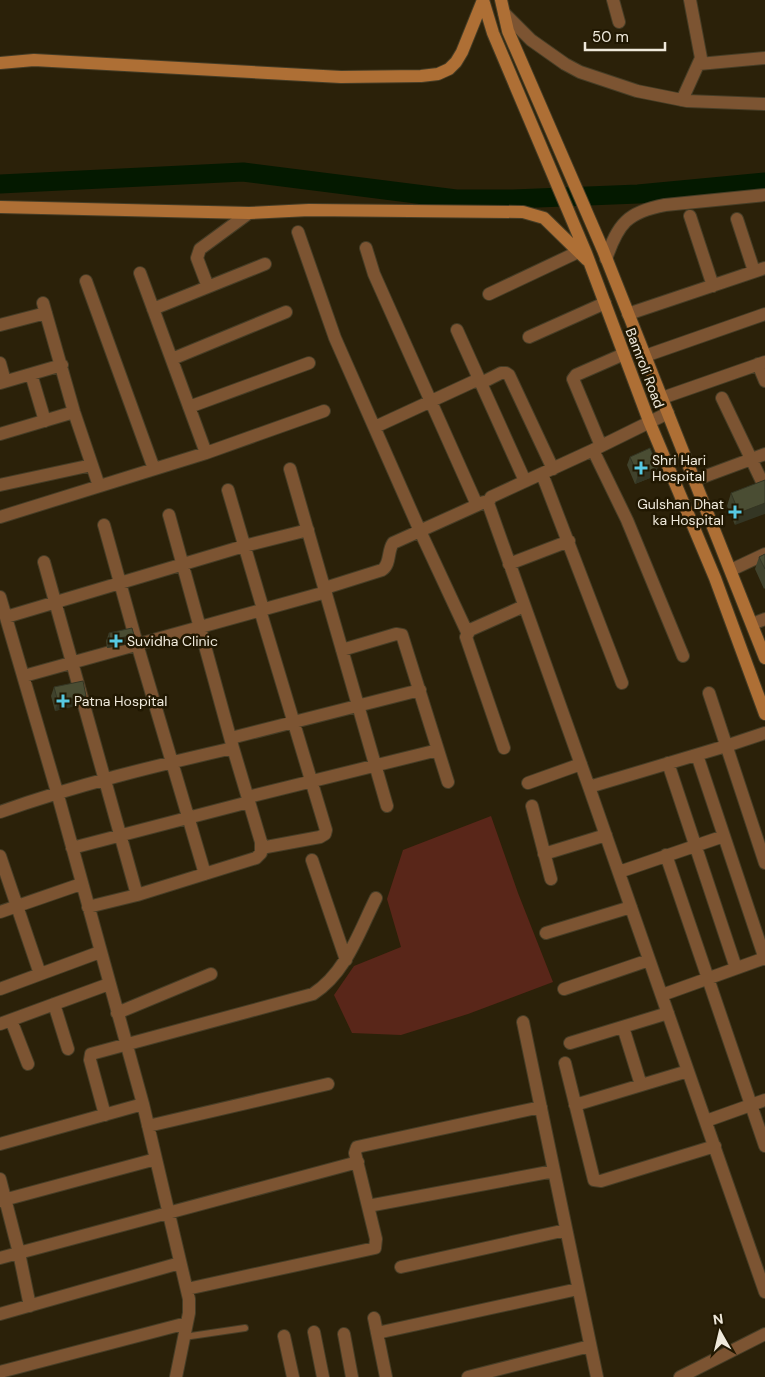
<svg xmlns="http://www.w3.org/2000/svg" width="765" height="1377" viewBox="0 0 765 1377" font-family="'DM Sans',sans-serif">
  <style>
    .green { fill: #592619 }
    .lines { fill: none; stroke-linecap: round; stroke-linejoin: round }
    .river { stroke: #041900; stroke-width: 19 }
    .lane-casing { stroke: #463d26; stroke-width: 8 }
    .street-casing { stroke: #463d26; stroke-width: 14 }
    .secondary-casing { stroke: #463d26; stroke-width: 14 }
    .lane { stroke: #7c5432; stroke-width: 6 }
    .street { stroke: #7c5432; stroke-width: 12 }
    .secondary { stroke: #ae6f35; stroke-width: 12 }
    .wall { fill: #40422c }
    .shaded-wall { fill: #343624 }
    .building { fill: #4a4d33; stroke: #343624 }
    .poi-dot { fill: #57c9e2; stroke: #211802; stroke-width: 2 }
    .labels { text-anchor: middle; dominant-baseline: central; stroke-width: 5; stroke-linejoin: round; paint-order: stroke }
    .street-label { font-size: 14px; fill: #efe9db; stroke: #211802 }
    .poi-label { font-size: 14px; fill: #efe9db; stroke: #211802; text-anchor: start }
  </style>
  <rect width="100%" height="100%" fill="#2b2109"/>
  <!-- green -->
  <path class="green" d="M491,816L518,893L553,982L468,1014L401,1035L352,1033L334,995L354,966L401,947L387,899L403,850Z"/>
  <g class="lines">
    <!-- river -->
    <path class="river" d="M0,184L243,172L456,199H513L638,194L765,182"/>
    <defs>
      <path id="lane" d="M184,1337L245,1328"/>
      <path id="street" d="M613,0L619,22
        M504,13L531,40L565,64L580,72L637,91L687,101L765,104
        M699,64L765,58
        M682,100L701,58L690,0
        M690,216L713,286
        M737,219L754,271
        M298,232L335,338L420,531L467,632
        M366,248L374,274L477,505
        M606,259C618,224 627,212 665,205L765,195
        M140,273L206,453
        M86,281L154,469
        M208,287L197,258L200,249L249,213
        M489,294L578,252
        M43,303L74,412L99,486
        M153,309L265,264
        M628,314L765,268
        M0,325L46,313
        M457,330L525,481
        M529,337L605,303
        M645,356L765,314
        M172,359L286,312
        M0,363L5,381
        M758,364L765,381
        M31,374L45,421
        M0,383L62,365
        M481,383L501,373H506L509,375L553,469
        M662,398L765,362
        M722,398L765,488
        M189,407L309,363
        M668,413L593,450L491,497L488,503L589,787L765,1292
        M375,427L479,379
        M0,434L74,412
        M601,446L573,379L576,375L624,354
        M593,450L627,520L683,656
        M290,469L387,806
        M542,474L622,683
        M695,480L765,454
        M0,485L92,465
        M228,490L263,609
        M0,517L206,453L324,411
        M104,525L137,644L205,874
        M44,562L137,895
        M509,564L569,541
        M731,570L765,554
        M325,588L382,570C391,564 387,552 393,543L484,502
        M0,597L57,792L143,1104L189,1299V1313L176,1377
        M260,610L326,830L325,834L320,837L261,848
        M6,617L244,546L308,530
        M752,624L765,619
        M342,650L396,634L402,635L448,782
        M24,676L326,592
        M709,693L765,863
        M231,738L420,690
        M504,748L466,637L470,630L524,606
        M697,755L765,959
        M668,763L736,968
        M528,783L581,764
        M589,787L726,746L765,733
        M248,797L438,750
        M532,806L551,879
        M0,812C76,785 154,766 233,748
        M72,848L249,802
        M544,854L606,835
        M666,855L765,1146
        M0,856L40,974
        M312,860L346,960
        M619,872L724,836
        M88,907L137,895L256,858L261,853V842L233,748L169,515
        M0,912L81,884
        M546,933L631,907
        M0,989L100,952
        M564,989L649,960
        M662,995L765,958
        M54,1004L68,1049
        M117,1013L211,974
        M11,1020L28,1064
        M523,1022L597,1377
        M0,1024L109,984
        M623,1027L641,1085
        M570,1043L668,1013
        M565,1063L594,1180L601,1181L715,1146
        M575,1105L688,1071
        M105,1115L90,1060L91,1054L313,994C346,973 359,932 376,898
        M706,1121L765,1100
        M148,1126L328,1084
        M0,1144L143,1104
        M0,1179L19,1253L30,1306
        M0,1201L156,1159
        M368,1206L554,1171
        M0,1258L358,1162
        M401,1267L566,1230
        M187,1289L375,1248L376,1239L355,1153L357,1147L541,1107
        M0,1314L180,1263
        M374,1318L386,1377
        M314,1332L323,1377
        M377,1333L578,1289
        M344,1334L352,1377
        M284,1336L293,1377
        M0,1372L187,1323
        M468,1377L590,1346
        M680,1377L765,1334"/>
      <path id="secondary" d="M483,0L493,33L586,253L649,421L715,578L765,714
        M501,0L508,31L603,250L765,658
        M0,63L34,60L341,77L421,76L438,74L449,69L456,62L462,52L483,0
        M0,207L249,213L309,210L523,212L544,218L587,260"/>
    </defs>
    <!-- lane casing -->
    <use href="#lane" class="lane-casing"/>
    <!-- street casing -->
    <use href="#street" class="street-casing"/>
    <!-- secondary casing -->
    <use href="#secondary" class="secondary-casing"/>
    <!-- lane -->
    <use href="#lane" class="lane"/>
    <!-- street -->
    <use href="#street" class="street"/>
    <!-- secondary -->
    <use href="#secondary" class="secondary"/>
  </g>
  <!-- wall -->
  <path class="wall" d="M630,457L655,476L635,484L627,465Z
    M765,480L735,525L727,506L731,493Z
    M765,554V588L764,589L755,569L759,557Z
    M109,633L134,635L131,644L107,648L106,641Z
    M54,687L83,704L55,711L51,696Z"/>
  <!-- shaded-wall -->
  <path class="shaded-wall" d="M658,467L655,476L635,484L638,475Z
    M765,503V514L735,525L739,513Z
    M134,635L131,644L107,648L110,640Z
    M86,696L83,704L55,711L58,702Z"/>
  <!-- building -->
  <path class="building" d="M650,448L658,467L638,475L630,457Z
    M765,480V503L739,513L731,493Z
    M765,554V569L759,557Z
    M132,628L134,635L110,640L109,633Z
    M83,681L86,696L58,702L54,687Z"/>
  <!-- markers -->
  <g class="poi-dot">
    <path d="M638.5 460.5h5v5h5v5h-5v5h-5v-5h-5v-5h5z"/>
    <path d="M732.5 504.5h5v5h5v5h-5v5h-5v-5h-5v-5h5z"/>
    <path d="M113.5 633.5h5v5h5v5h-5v5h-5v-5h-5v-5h5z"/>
    <path d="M60.5 693.5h5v5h5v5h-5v5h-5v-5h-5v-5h5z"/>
  </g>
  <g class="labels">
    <!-- street labels -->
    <g class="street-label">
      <text transform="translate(645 368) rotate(69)">Bamroli Road</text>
    </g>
    <!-- poi labels -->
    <g class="poi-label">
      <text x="652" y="460">Shri Hari<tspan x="652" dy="16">Hospital</tspan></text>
      <text x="724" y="504" text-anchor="end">Gulshan Dhat<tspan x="724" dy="16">ka Hospital</tspan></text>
      <text x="127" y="641">Suvidha Clinic</text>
      <text x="74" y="701">Patna Hospital</text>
    </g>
  </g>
  <!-- north arrow -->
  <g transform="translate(720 1332) rotate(352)" stroke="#211802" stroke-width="4" paint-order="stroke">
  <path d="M0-4L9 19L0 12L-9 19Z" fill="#efe9db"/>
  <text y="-8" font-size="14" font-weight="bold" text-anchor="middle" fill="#efe9db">N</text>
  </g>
  <!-- scale -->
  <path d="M585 42v8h80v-8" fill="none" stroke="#efe9db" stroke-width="2.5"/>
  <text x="592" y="42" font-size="15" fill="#efe9db" stroke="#211802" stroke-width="4" paint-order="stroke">50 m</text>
</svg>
